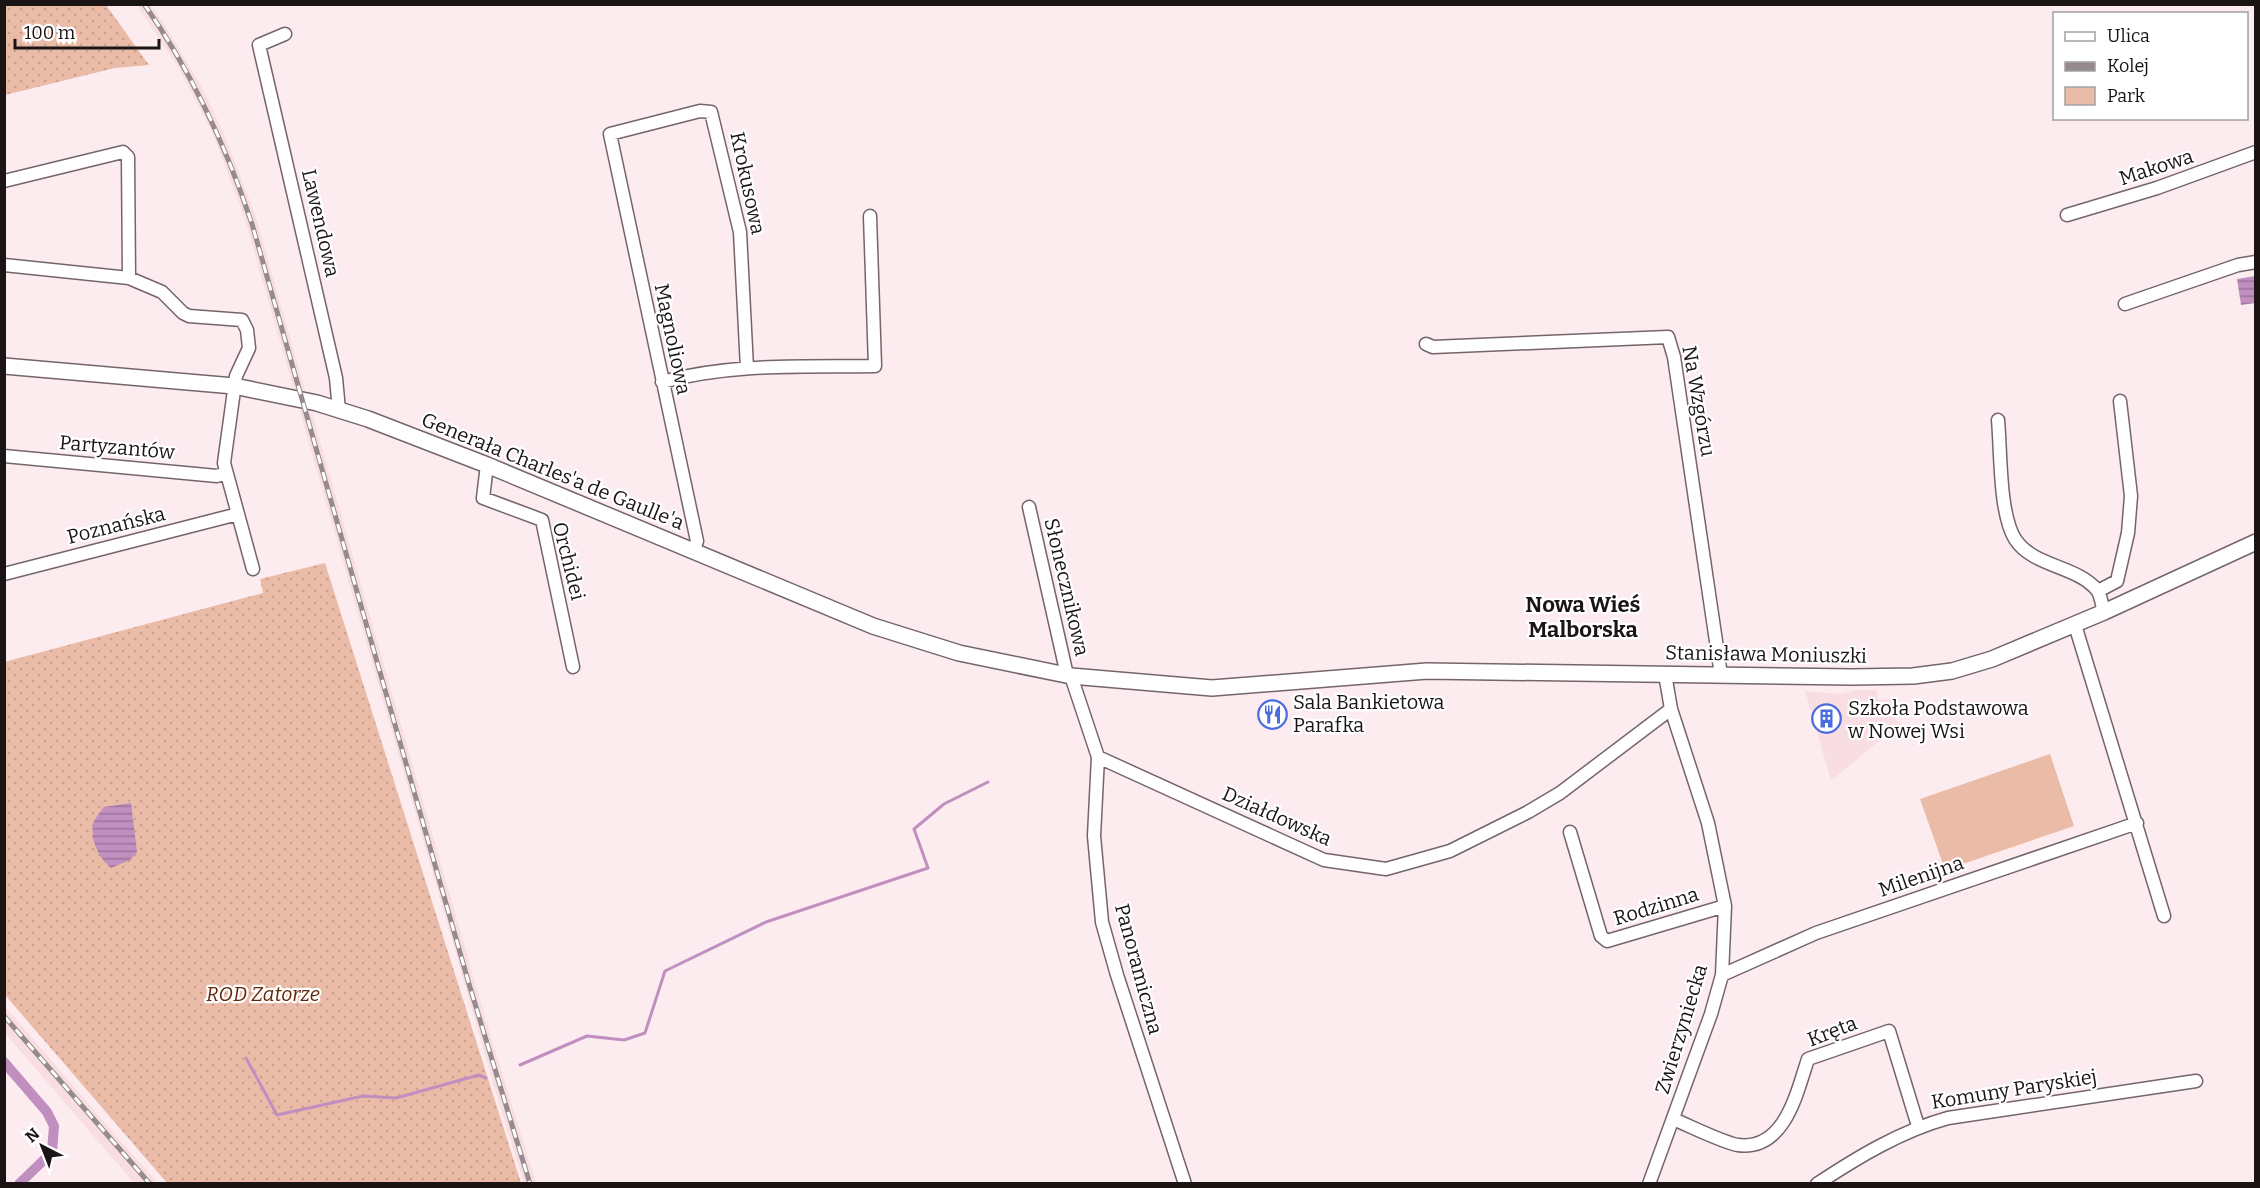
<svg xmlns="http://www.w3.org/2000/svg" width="2260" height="1188" viewBox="0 0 2260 1188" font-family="Bitter,serif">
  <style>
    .built { fill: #f8dee3 }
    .park { fill: #eabca8 }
    .garden { fill: url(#garden-dots) }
    .water { fill: url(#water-rules) }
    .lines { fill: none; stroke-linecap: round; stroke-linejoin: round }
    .stream { stroke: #c08fc0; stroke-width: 3 }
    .canal { stroke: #c08fc0; stroke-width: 10 }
    .minor-casing { stroke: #746568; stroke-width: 15 }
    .major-casing { stroke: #746568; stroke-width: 18 }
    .minor { stroke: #fff; stroke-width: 12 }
    .major { stroke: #fff; stroke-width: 15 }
    .rail-casing { stroke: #968a8c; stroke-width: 5 }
    .rail { stroke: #fff; stroke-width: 3; stroke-dasharray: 9; stroke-linecap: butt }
    .labels { text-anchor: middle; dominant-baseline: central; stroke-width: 4.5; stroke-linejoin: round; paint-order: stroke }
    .street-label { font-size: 20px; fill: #1a1415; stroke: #fff }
    .poi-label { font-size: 20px; fill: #1a1415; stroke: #fff; text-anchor: start }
    .park-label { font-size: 20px; font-style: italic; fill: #632707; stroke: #fff }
    .quarter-label { font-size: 22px; font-weight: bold; fill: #1a1415; stroke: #fff }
  </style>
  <defs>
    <pattern id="garden-dots" width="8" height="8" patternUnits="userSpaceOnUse" patternTransform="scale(1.5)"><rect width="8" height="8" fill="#eabca8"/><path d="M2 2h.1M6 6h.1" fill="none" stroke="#c8a190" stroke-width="1.8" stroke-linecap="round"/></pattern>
    <pattern id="water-rules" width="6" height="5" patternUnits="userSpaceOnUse" patternTransform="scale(1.5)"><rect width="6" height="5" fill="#c08fc0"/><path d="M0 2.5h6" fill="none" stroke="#9b749b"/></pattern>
  </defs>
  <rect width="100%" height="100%" fill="#fdecef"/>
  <!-- built -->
  <path class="built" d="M137,5H151L164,24L200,84L222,129L256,217L306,394L294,390L245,220L213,134L178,67Z
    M299,409L312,413L484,1014L536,1183H524L500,1107Z
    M1857,690H1877L1878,699L1892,700L1895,719L1907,729L1890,732L1831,781L1805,691L1840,694Z
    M5,1006L110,1129L158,1183H134L97,1140L5,1033Z"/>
  <!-- park -->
  <path class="park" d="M2050,754L2074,826L1945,870L1920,799Z"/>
  <!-- garden -->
  <path class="garden" d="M4,5H106L149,65L115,68L5,95Z
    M325,563L521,1183H167L5,995L4,662L263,593L260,579Z"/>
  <!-- water -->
  <path class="water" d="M2255,276V303L2241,305L2237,279Z
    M131,803L137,852L130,860L111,868C99,858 90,840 93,824C95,818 100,812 104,807Z"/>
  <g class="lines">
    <!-- stream -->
    <path class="stream" d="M246,1058L277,1115L363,1096L396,1098L479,1075L486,1078
      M520,1065L587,1036L624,1040L645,1033L665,971L766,922L928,868L914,829L944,804L988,782"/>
    <!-- canal -->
    <path class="canal" d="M4,1062L47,1112L54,1126L52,1152L19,1184"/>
    <defs>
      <path id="minor" d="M285,34L259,45L336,378L339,410
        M4,181L123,152L128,157L129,278
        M2067,215L2157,188L2256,152
        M4,265L129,278L162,292L183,313L189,316L242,320L247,330L249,348L236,376L224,463L253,569
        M2125,304L2238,265L2256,262
        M1426,344L1433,347L1668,337L1674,357L1721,675
        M662,382C732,363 804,367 875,366L870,216
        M1998,420C2001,452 1999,513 2015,539C2033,567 2076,565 2097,590C2101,595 2102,606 2104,612
        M4,456L217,476L226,473
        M487,465L483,498L542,520L573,667
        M1029,507L1067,675
        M693,552L697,541L610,134L700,111L711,112L740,232L747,368
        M4,574L238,514
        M2098,591L2117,581L2128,533L2131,496L2120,401
        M2075,625L2164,916
        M1071,676L1098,757L1324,860L1386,869L1450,851L1528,812L1560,793L1671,709L1665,674
        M1098,757L1094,836L1102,922L1117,975L1185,1184
        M1570,832L1601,936L1607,941L1725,906
        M1722,975L1816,933L2137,823
        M1673,1119C1688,1125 1724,1143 1738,1145C1785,1151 1797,1092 1808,1059L1889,1031L1918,1126
        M1649,1184L1711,1014L1722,975L1725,906L1708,823L1671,709
        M1817,1184C1858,1157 1901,1131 1948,1118L2196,1081"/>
      <path id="major" d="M4,366L234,386L317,403L368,419L487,465L873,626L959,653L1071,676L1212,688L1427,671L1852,677L1913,676L1952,671L1992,659L2104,612L2256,542"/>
    </defs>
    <!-- minor casing -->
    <use href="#minor" class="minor-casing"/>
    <!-- major casing -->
    <use href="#major" class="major-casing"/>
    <!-- minor -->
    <use href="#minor" class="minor"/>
    <!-- major -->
    <use href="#major" class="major"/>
    <defs>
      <path id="rail" d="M144,4C192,72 226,146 252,224L469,984L530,1184
        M4,1016L150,1184"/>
    </defs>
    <!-- rail casing -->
    <use href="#rail" class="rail-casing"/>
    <!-- rail -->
    <use href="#rail" class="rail"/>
  </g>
  <!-- icons -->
  <defs>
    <symbol id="restaurant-ring" viewBox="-11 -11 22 22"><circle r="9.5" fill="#fff" stroke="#4a6cdf" stroke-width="1.5"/><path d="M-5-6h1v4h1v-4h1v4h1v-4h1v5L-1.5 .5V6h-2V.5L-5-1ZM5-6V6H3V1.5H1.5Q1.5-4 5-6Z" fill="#4a6cdf"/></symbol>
    <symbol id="building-ring" viewBox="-11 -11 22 22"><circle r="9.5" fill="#fff" stroke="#4a6cdf" stroke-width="1.5"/><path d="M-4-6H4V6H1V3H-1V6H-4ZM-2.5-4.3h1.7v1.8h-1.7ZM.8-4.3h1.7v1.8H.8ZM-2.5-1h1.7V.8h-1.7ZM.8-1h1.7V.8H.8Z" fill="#4a6cdf"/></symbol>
  </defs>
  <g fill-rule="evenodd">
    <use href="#restaurant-ring" x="1256" y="698" width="33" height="33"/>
    <use href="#building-ring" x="1810" y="702" width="33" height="33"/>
  </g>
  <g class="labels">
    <!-- street labels -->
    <g class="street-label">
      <text transform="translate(2156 167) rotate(-18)">Makowa</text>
      <text transform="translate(748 183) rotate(78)">Krokusowa</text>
      <text transform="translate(321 223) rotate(77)">Lawendowa</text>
      <text transform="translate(673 339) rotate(78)">Magnoliowa</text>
      <text transform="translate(1699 401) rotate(80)">Na Wzgórzu</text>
      <text transform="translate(117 447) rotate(5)">Partyzantów</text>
      <text transform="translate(553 471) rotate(22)">Generała Charles'a de Gaulle'a</text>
      <text transform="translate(116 525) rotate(-14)">Poznańska</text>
      <text transform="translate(569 561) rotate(76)">Orchidei</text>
      <text transform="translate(1067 587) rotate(77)">Słonecznikowa</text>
      <text transform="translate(1766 654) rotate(1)">Stanisława Moniuszki</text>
      <text transform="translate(1277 816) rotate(24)">Działdowska</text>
      <text transform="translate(1921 876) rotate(-19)">Milenijna</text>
      <text transform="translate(1656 906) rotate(-17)">Rodzinna</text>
      <text transform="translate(1139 969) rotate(75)">Panoramiczna</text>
      <text transform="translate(1681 1029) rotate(-73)">Zwierzyniecka</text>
      <text transform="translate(1832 1031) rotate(-21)">Kręta</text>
      <text transform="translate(2014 1089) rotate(-9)">Komuny Paryskiej</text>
    </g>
    <!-- poi labels -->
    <g class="poi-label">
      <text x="1293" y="702">Sala Bankietowa<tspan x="1293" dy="23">Parafka</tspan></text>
      <text x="1848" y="708">Szkoła Podstawowa<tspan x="1848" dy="23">w Nowej Wsi</tspan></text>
    </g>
    <!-- park labels -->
    <g class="park-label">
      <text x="263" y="994">ROD Zatorze</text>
    </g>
    <!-- quarter labels -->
    <g class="quarter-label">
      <text x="1583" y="604">Nowa Wieś<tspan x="1583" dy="25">Malborska</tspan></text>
    </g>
  </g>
  <!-- border -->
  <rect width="2260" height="1188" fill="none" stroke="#1a1415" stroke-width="12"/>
  <!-- legend -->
  <rect x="2053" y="12" width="195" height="108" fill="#ffffff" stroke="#a3a1a1" stroke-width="1.5"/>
  <rect x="2065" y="32" width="30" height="9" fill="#ffffff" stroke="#a3a1a1" stroke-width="1.5"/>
  <text x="2107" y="42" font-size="18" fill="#1a1415">Ulica</text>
  <rect x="2065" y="62" width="30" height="9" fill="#968a8c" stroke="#a3a1a1" stroke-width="1.5"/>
  <text x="2107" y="72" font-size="18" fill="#1a1415">Kolej</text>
  <rect x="2065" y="87" width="30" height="18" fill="#eabca8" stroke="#a3a1a1" stroke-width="1.5"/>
  <text x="2107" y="102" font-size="18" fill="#1a1415">Park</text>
  <!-- north arrow -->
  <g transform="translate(42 1146) rotate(318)" stroke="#ffffff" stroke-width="4.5" paint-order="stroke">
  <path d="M0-4.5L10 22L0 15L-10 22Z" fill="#1a1415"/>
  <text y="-9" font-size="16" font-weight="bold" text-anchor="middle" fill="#1a1415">N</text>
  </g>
  <!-- scale -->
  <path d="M15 39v9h144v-9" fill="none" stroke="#1a1415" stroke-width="3"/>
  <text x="24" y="39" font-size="18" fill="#1a1415" stroke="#ffffff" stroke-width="4.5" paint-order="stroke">100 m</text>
</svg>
